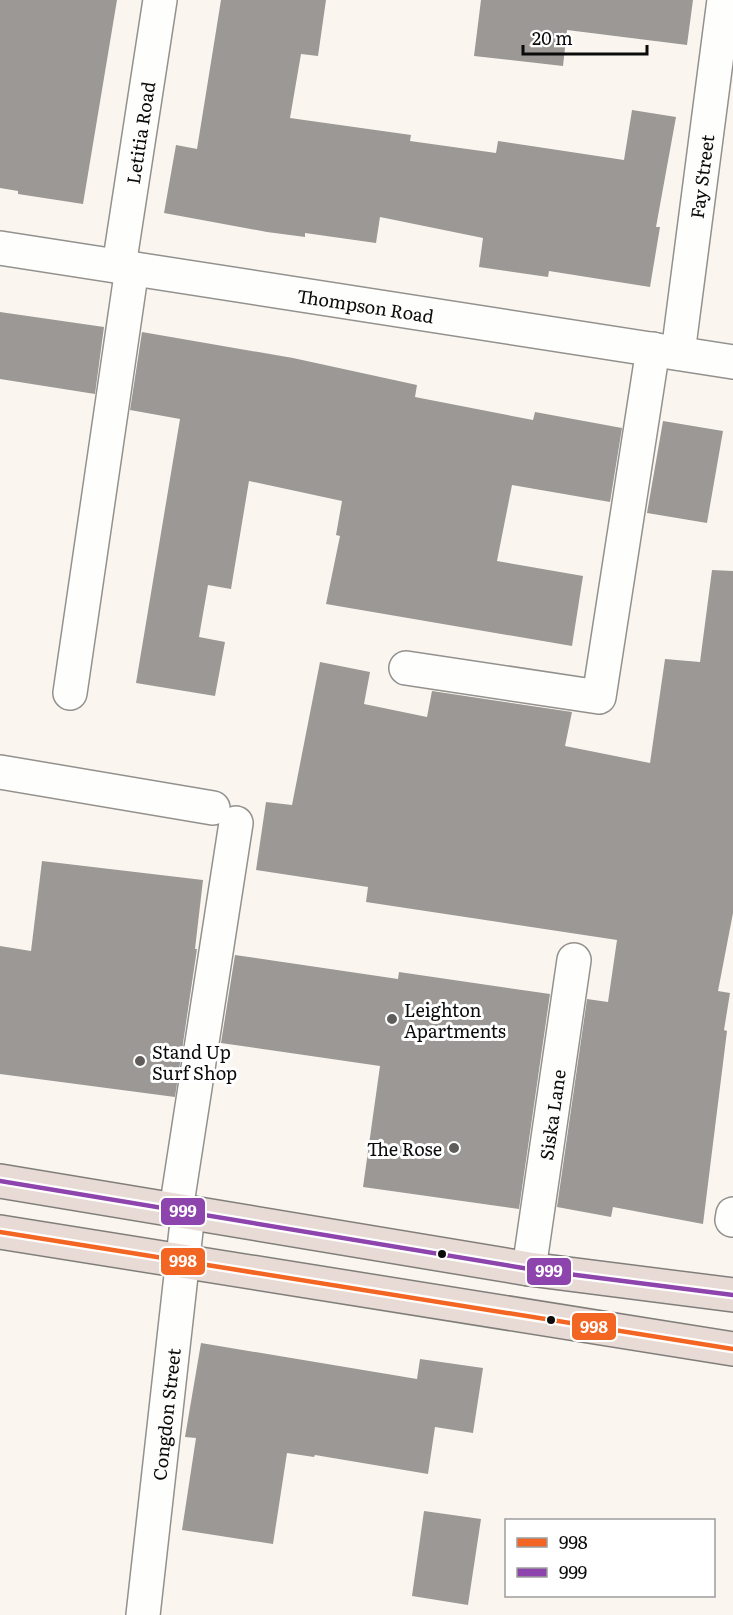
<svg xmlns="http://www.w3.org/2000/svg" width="733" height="1615" viewBox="0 0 733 1615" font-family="Literata,serif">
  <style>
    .building { fill: #9c9895 }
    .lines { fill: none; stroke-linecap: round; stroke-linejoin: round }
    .minor-casing { stroke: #93918e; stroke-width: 36 }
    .highway-casing { stroke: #807e7b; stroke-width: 36 }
    .minor { stroke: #fefefd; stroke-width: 33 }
    .highway { stroke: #e8dad4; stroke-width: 33 }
    .bus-1-casing { stroke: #fff; stroke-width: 9 }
    .bus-2-casing { stroke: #fff; stroke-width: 9 }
    .bus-1 { stroke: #f26522; stroke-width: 4.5 }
    .bus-2 { stroke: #8e44ad; stroke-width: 4.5 }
    .poi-dot { fill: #5f5d5b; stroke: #fff; stroke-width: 2 }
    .bus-dot { fill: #0b0b0b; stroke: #fff; stroke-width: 2 }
    .labels { text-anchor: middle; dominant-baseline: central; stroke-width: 6; stroke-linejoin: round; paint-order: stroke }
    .street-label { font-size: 18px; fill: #0b0b0b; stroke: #fff }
    .poi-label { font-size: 18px; fill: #0b0b0b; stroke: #fff; text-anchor: start }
    .line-badge { stroke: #fff; stroke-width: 2 }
    .badge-label { font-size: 16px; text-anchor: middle; font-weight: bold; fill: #fff }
  </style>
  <rect width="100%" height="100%" fill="#faf6ef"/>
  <!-- building -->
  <path class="building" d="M0,0H117L83,204L18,194V191L0,188Z
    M221,0H326L318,56L301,54L290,118L411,135L410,141L496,153L498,141L624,160L632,110L676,117L656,227H660L650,287L549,271L548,277L479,267L483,238L380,217L376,243L305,233V237L267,232L164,213L176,145L197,149Z
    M481,0H693L687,45L567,30L563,66L474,56Z
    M0,312L104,327L95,394L0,379Z
    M142,332L293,358L417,385L415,397L533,420L535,412L622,428L610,502L512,485L497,561L583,576L572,646L326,604L340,536L336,535L342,501L249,481L231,589L208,585L199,637L225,642L215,696L136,683L180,419L130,410Z
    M663,421L723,431L707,523L647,513Z
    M712,570L733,571V913L718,991L730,993L724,1030L727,1031L703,1224L613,1207L611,1217L557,1207L587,999L608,1002L617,940L366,902L368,887L256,870L266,802L292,805L320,662L370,672L364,704L427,717L432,691L572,712L565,746L650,763L665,659L700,662Z
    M42,861L203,880L195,949H197L175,1097L0,1074V946L31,951Z
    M235,955L398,979L399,972L550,994L519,1209L363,1187L380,1066L221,1043Z
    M201,1343L417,1379L420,1359L483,1368L473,1433L435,1427L428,1474L315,1455L314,1457L287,1453L273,1544L182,1530L196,1438L185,1437Z
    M424,1511L481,1519L468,1605L412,1596Z"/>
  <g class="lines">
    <defs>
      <g id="minor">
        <path id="s1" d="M0,248L733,362"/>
        <path id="s2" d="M119,266L160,0"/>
        <path id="s3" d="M678,353L724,0"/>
        <path d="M406,668L599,697L653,349"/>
        <path d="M70,693L132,268"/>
        <path d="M0,772L213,808"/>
        <path d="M176,1210L236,823"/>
        <path d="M732,1220L733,1214"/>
        <path id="s4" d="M529,1269L574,960"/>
        <path id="s5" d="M143,1615L188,1213"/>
      </g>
      <path id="highway" d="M0,1181L529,1269L733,1295
        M0,1232L733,1349"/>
    </defs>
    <!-- minor casing -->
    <use href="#minor" class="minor-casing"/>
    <!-- highway casing -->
    <use href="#highway" class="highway-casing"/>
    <!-- minor -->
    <use href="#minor" class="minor"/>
    <!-- highway -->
    <use href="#highway" class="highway"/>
    <defs>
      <path id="bus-1" d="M0,1232L733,1349"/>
      <path id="bus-2" d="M0,1181L529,1269L733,1295"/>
    </defs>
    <!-- bus-1 casing -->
    <use href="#bus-1" class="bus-1-casing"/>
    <!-- bus-2 casing -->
    <use href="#bus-2" class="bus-2-casing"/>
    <!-- bus-1 -->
    <use href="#bus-1" class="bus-1"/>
    <!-- bus-2 -->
    <use href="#bus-2" class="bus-2"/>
  </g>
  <!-- markers -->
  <g class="poi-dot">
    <circle cx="392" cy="1019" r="6"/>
    <circle cx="140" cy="1061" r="6"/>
    <circle cx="454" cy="1148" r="6"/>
  </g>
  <g class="bus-dot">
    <circle cx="442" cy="1254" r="5"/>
    <circle cx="551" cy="1320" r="5"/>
  </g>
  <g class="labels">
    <!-- street labels -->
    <g class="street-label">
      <text stroke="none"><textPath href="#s2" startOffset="135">Letitia Road</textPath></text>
      <text stroke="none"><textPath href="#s3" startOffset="178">Fay Street</textPath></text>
      <text stroke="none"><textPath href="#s1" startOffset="370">Thompson Road</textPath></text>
      <text stroke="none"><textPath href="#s4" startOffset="156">Siska Lane</textPath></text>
      <text stroke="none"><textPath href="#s5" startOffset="202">Congdon Street</textPath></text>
    </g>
    <!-- poi labels -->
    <g class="poi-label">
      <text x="404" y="1009">Leighton<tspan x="404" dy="21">Apartments</tspan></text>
      <text x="152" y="1051">Stand Up<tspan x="152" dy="21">Surf Shop</tspan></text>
      <text x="442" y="1148" text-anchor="end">The Rose</text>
    </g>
  </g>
  <g class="line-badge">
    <rect x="160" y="1197" width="46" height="29" rx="6" fill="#8e44ad"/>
    <rect x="160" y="1247" width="46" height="29" rx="6" fill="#f26522"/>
    <rect x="526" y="1257" width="46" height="29" rx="6" fill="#8e44ad"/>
    <rect x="571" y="1312" width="46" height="29" rx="6" fill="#f26522"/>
  </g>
  <g class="badge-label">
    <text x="183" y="1217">999</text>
    <text x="183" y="1267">998</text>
    <text x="549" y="1277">999</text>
    <text x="594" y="1333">998</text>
  </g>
  <!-- legend -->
  <rect x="505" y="1519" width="210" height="78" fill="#ffffff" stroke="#9d9d9d" stroke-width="1.5"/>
  <rect x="517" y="1538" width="30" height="9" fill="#f26522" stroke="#9d9d9d" stroke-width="1.5"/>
  <text x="559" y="1549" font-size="18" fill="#0b0b0b">998</text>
  <rect x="517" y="1568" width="30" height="9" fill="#8e44ad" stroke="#9d9d9d" stroke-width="1.5"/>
  <text x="559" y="1579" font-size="18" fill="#0b0b0b">999</text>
  <!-- scale -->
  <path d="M523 45v9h124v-9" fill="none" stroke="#0b0b0b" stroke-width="3"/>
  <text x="532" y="45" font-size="18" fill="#0b0b0b" stroke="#ffffff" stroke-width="4.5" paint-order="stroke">20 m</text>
</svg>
